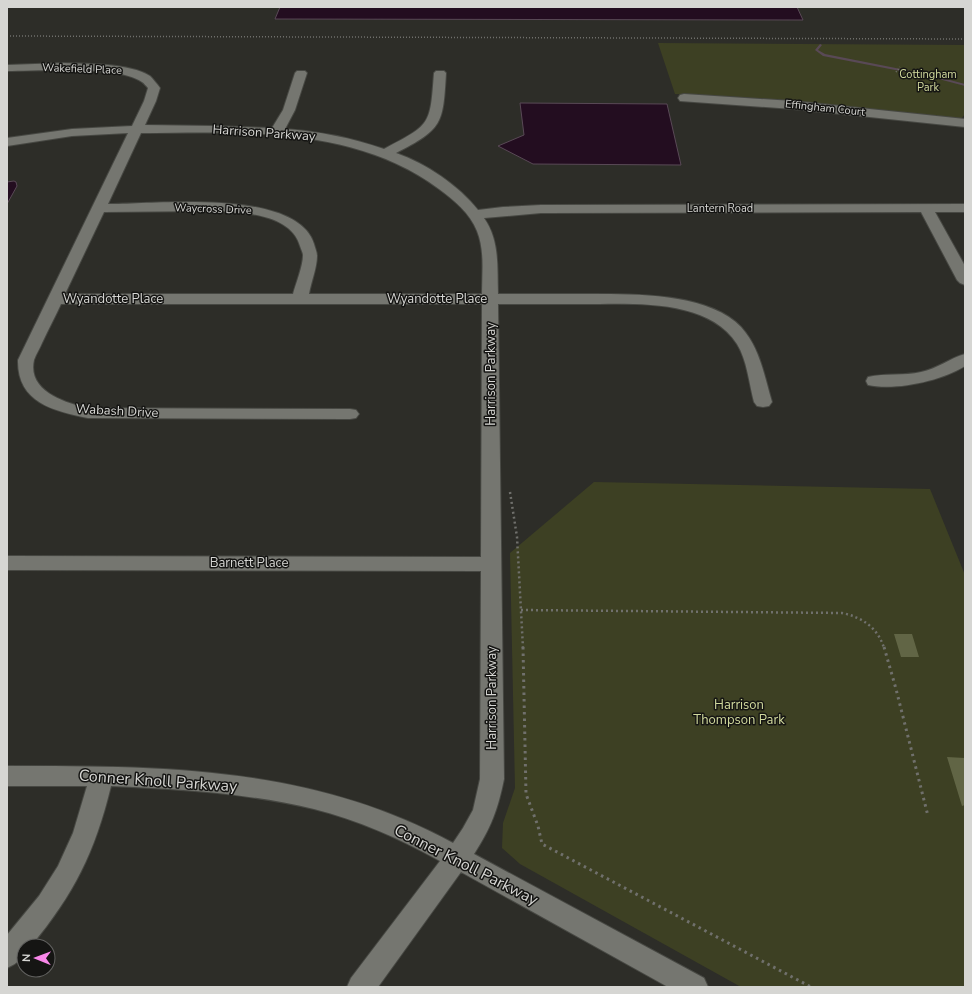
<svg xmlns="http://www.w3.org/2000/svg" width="972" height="994" viewBox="0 0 972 994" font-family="'Nunito Sans',sans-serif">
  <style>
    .green { fill: #3d4023 }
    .water { fill: #230d20; stroke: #594956 }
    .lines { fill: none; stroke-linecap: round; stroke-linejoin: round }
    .stream { fill: #594956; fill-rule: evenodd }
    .building { fill: #616545 }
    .minor-casing { stroke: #474843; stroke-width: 2 }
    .path-far2 { stroke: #70706c; stroke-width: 1.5; stroke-dasharray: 1 2; stroke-linecap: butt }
    .path-far1 { stroke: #70706c; stroke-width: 2.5; stroke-dasharray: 2 3; stroke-linecap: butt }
    .path { stroke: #70706c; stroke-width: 3; stroke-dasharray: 2.5 4; stroke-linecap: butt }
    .minor { fill: #757670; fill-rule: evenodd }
    .labels { text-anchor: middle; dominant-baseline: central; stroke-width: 3; stroke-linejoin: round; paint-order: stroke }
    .far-street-label { font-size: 11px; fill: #d6d6d3; stroke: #151513 }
    .far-park-label { font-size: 11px; fill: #d1d99d; stroke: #151513 }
    .street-label { font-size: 13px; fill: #d6d6d3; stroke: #151513 }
    .park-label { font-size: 13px; fill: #d1d99d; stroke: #151513 }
    .near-street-label { font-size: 16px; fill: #d6d6d3; stroke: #151513 }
  </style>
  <rect width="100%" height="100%" fill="#2d2d28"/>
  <!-- green -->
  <path class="green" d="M658,43L964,45L965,114L961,119L741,97L675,94Z
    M594,482L930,489L965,575V987H741L520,864L502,848L503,823L515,788L510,553Z"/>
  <!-- water -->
  <path class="water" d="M280,7H797L803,20L275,19Z
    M520,103L667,104L681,165L533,164L498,146L524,135Z
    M14,181L16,182L17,186L7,204V182Z"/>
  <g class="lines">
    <!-- stream -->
    <path class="stream" d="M820,44L822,45L818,50L825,54L931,75L965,84V86L931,77L823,56L815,50Z"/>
  </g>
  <!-- building -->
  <path class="building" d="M894,634H912L919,657H901Z
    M947,757L965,758V805L962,806Z"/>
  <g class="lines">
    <defs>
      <path id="minor" d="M63,63C86,64 130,63 150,76C153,79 157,84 160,88L156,101L145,125L214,126L272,128L283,110L295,73L297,71H305L307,73L295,110L285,129C318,131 352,138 384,149C431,124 430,126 434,73L436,71H444L446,73C443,124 443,129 396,153C427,164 458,185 478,210L503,207L541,205L965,204V212H935L965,266V285L960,283L957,280L921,212L541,213L484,218C500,241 497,267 498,294C525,294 553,294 580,294C626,294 707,291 741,327C760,348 764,375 772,402L769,406L763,407L757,406L754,402C749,383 747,360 737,344C708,298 631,304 584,304C555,304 527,304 498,304L504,779C498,809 491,828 474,854L704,978L708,987H668L461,872L378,987H347L351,978L440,861C401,839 358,820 314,809C247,793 179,789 111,786C95,852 74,894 31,946H24C24,958 18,963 7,968V935L39,896L58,866L73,833L87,786H7V766C163,766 312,766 453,843L463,828L473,810L480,779L481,571L7,570V556L481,557L482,304H61C55,317 48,330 42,343C40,348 36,354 34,360C27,391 65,403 88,408L350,409L356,410L359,414L356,418L350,419L88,418C53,411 17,402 18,360L128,133L72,136L7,146V138L72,129L132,126L144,101L148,88C146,86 144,83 142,82C119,65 36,71 7,71V65ZM141,133C241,132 355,126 439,189C454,200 470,213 477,231C485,251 482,273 482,294H309C311,282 317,268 317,256C317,252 315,248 314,244C297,188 154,204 108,204ZM212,211C240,212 291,213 300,246C301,249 303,253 303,255C303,266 296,283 293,294H65L104,212Z
        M684,94L793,101L965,119V127L793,109L680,101L678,98L680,95Z
        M965,354V366C942,381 895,391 868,385L866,381L868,377C885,373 904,376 921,372C937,369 950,358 965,354Z"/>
    </defs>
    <!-- minor casing -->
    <use href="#minor" class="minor-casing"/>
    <!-- path-far2 -->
    <path class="path-far2" d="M7,36L965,39
      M896,72L900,67"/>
    <!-- path-far1 -->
    <path class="path-far1" d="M510,492L517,537L523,648
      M521,610L842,613C862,617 878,628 884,648"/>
    <!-- path -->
    <path class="path" d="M523,647L526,794L538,826L542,844L811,987
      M884,647L896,689L928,816"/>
    <!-- minor -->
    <use href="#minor" class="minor"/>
  </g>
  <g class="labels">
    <!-- far-street labels -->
    <g class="far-street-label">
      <text transform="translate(82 69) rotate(2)">Wakefield Place</text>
      <text transform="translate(825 108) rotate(6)">Effingham Court</text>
      <text x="720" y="208">Lantern Road</text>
      <text transform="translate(213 209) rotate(2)">Waycross Drive</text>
    </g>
    <!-- far-park labels -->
    <g class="far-park-label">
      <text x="928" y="74">Cottingham<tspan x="928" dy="13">Park</tspan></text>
    </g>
    <!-- street labels -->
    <g class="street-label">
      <text transform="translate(264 133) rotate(4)">Harrison Parkway</text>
      <text x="113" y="299">Wyandotte Place</text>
      <text x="437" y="299">Wyandotte Place</text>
      <text transform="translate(491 374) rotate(-90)">Harrison Parkway</text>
      <text transform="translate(117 411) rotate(3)">Wabash Drive</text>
      <text x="249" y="563">Barnett Place</text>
      <text transform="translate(492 698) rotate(-90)">Harrison Parkway</text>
    </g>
    <!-- park labels -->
    <g class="park-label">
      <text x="739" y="705">Harrison<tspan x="739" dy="15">Thompson Park</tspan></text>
    </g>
    <!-- near-street labels -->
    <g class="near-street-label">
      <text transform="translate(158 781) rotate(4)">Conner Knoll Parkway</text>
      <text transform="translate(466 865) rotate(27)">Conner Knoll Parkway</text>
    </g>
  </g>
  <!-- border -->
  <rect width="972" height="994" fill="none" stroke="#d6d6d3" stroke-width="16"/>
  <!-- north arrow -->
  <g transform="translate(36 958) rotate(271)"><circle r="19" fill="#151513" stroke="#626260"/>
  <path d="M0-3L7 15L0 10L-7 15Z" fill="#f987e9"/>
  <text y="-6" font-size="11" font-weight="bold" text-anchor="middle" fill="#d6d6d3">N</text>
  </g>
</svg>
